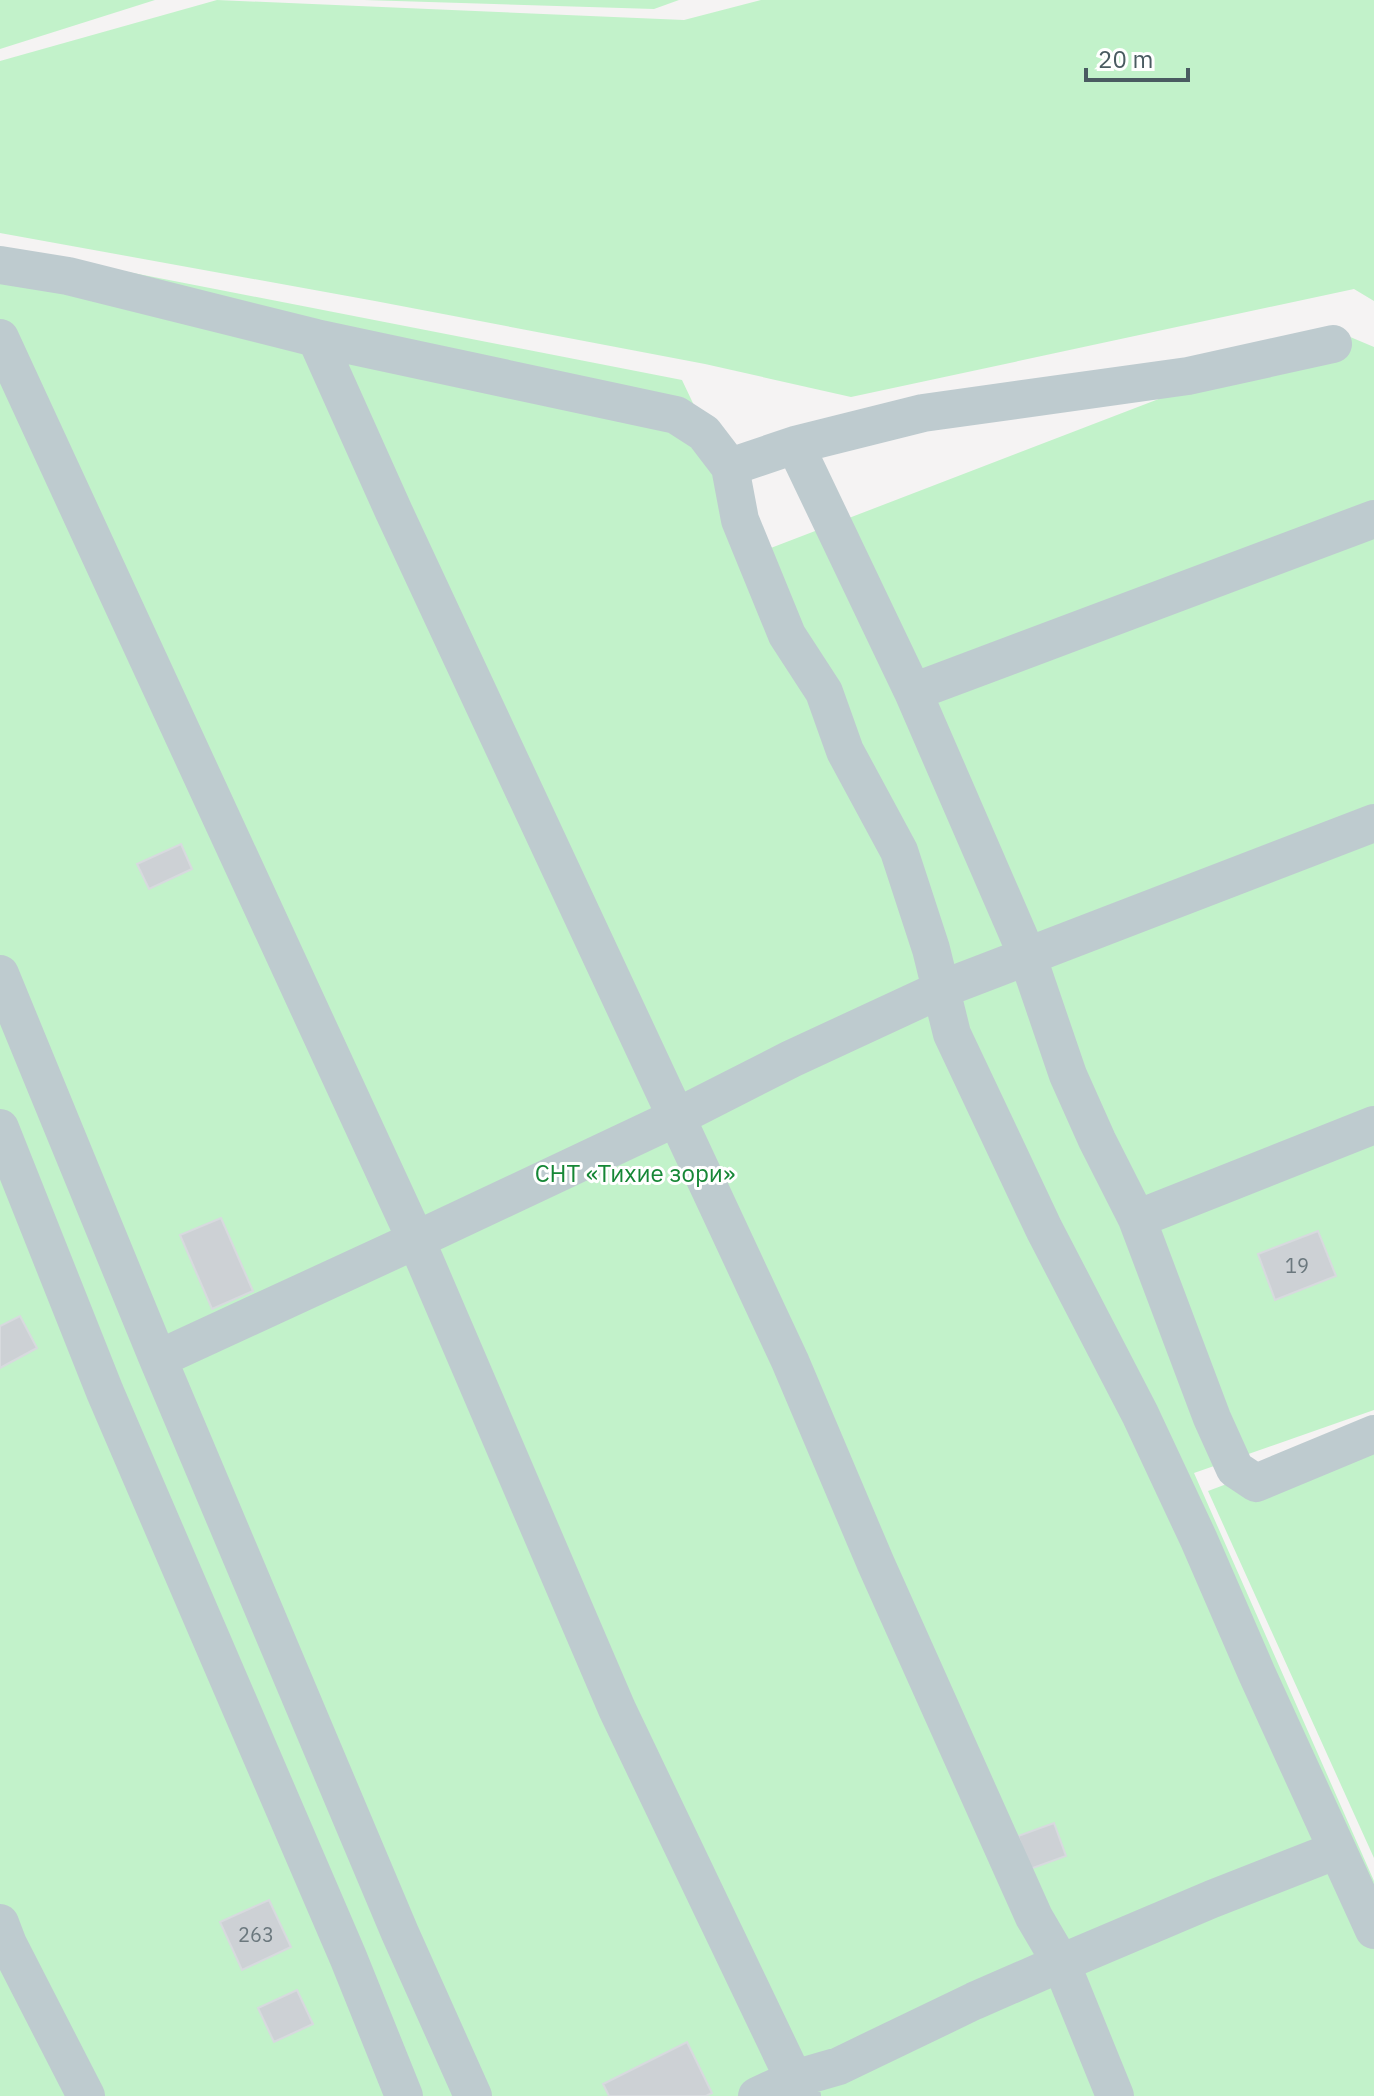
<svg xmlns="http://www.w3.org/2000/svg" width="1374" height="2096" viewBox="0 0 1374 2096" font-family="'IBM Plex Sans',sans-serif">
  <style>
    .green { fill: #c2f2ca }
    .building { fill: #cdd1d5; stroke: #d7dade; stroke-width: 2 }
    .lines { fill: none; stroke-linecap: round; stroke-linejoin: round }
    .minor { stroke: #becbcf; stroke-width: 38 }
    .labels { text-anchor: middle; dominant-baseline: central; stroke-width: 6; stroke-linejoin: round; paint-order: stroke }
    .number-label { font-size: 20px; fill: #6b787e }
    .park-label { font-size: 24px; fill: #168736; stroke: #fff }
  </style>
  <rect width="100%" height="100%" fill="#f5f3f3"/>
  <!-- green -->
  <path class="green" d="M0,0H155L0,49Z
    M217,0L684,20L761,0H1374V301L1354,289L851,397L705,364L375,301L0,233V61Z
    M364,0H679L654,9Z
    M0,247L682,380L763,551L1336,331L1374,347V1410L1194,1473L1374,1881V2096H0Z
    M1374,1429V1858L1208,1491Z"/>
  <!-- building -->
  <path class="building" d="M181,844L192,869L149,889L137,864Z
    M221,1218L253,1291L212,1309L180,1235Z
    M1318,1231L1336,1276L1275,1300L1258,1254Z
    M20,1316L37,1348L0,1368V1326Z
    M1054,1823L1066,1856L1030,1869L1018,1836Z
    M269,1900L291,1947L242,1970L220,1922Z
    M297,1990L313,2024L274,2042L258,2008Z
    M687,2042L712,2093L706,2096H609L603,2084Z"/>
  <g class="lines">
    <!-- minor -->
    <path class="minor" d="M0,265L68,276L316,338L676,415L704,433L730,467
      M0,338L416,1240L617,1709L802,2096
      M316,338L394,512L790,1361L876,1564L1034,1917L1061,1963L1115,2096
      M1333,344L1188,376L923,413L795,445L730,467L740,520L787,635L824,692L845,751L899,851L931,949L952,1034L1044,1229L1140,1414L1199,1540L1257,1674L1374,1930
      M795,445L913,692L1027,955L1068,1075L1097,1140L1137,1219L1212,1418L1235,1469L1256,1483L1374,1434
      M913,692L1374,519
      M0,974L158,1359L400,1933L473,2096
      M0,1128L105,1392L348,1957L404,2096
      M1137,1219L1374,1125
      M158,1359L416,1240L675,1118L791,1059L942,989L1374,823
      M0,1923L8,1944L86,2096
      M757,2096L794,2079L839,2066L974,2001L1061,1963L1212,1899L1337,1850"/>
  </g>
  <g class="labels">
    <!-- number labels -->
    <g class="number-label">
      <text x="1297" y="1265">19</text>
      <text x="256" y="1934">263</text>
    </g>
    <!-- park labels -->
    <g class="park-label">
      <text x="635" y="1173">СНТ «Тихие зори»</text>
    </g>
  </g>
  <!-- scale -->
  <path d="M1086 68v12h102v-12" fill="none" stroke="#4a5b61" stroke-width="4"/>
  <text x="1098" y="68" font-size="24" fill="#4a5b61" stroke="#ffffff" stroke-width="6" paint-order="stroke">20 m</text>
</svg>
